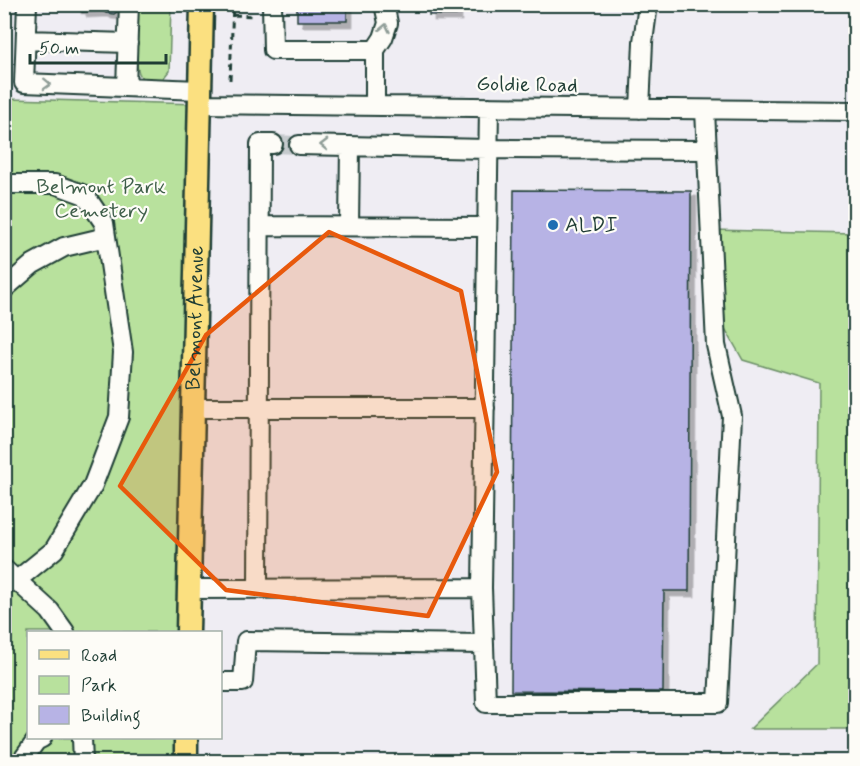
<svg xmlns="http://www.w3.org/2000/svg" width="860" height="766" viewBox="0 0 860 766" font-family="Mynerve,sans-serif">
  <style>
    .green { fill: #b8e19d; stroke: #6c8f68; stroke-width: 1.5 }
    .building { fill: #b7b3e5; stroke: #1f3d34; stroke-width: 1.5; filter: url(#shadow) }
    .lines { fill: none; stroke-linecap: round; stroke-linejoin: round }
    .minor-tunnel { stroke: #c5cacd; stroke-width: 18; stroke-dasharray: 18 9; stroke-linecap: butt }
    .minor-casing { stroke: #1f3d34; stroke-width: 22 }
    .major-casing { stroke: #1f3d34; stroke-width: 27 }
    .path { stroke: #1f3d34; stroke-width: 3; stroke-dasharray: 6 4.5; stroke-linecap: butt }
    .minor { stroke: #fdfcf7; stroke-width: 18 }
    .major { stroke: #fbe080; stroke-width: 22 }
    .oneway { stroke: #8e9c96 }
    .marked { fill: #e8590c; fill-opacity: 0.2; stroke: #e8590c; stroke-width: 4.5; stroke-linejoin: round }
    .poi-dot { fill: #1f6fb2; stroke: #fdfcf7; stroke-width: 2 }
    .labels { text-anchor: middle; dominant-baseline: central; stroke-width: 4.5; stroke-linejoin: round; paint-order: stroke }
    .street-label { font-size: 21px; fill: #1f3d34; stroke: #fdfcf7 }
    .park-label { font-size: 21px; fill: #3e5e49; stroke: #fdfcf7 }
    .poi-label { font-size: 21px; fill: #1f3d34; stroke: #fdfcf7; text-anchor: start }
  </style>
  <defs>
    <filter id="shadow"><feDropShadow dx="5.5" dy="5.5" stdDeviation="0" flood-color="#0004"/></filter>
  </defs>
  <rect width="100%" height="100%" fill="#efedf3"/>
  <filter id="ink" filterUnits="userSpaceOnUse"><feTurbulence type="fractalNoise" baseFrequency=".0167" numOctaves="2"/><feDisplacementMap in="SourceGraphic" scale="12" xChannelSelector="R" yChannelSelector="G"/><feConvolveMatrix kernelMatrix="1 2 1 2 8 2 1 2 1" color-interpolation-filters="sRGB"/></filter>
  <g filter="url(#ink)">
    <!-- green -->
    <path class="green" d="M4,5H11L9,99L198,104L188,632H28V738H186V761H5Z
      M138,5H171L169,71L162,80C156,80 148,81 143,78C131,72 138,18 138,5Z
      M710,230L855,233V729H750L817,664L819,383L743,360L714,309Z"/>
    <!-- building -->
    <path class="building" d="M76,4H118V11L114,14L106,13L103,11L82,12L80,8H76Z
      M297,4H347V21H297Z
      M429,4H456V15H429Z
      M514,190L691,191L689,591H664L663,692L511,691Z
      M583,755H604V762H584Z"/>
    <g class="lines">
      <!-- minor-tunnel -->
      <path class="minor-tunnel" d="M273,144L299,145"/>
      <defs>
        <path id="minor" d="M27,4L24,83L199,90
          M272,4L273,50H375
          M26,40L128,43
          M126,87L129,4
          M198,104L856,111
          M375,106V50L383,38L388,23L384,4
          M489,107L482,588L486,703H718L732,416L716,345L705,110
          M640,109L643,42L648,4
          M299,145L488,149L707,150
          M4,184H55L85,195L104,223L123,352L119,417L93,485L54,550L17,580L4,584
          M260,226L487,227
          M349,226L350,146
          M4,289L33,264L64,247L106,237
          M193,408H485
          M4,569L50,611L65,632
          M258,588L260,144H273
          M189,589L482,588
          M220,682H243L246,641L484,644
          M82,738L83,762
          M21,762L36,741L42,738"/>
        <g id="major">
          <path id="s1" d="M188,632L202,4"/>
          <path d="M186,762V738"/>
        </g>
      </defs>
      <!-- minor casing -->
      <use href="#minor" class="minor-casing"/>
      <!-- major casing -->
      <use href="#major" class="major-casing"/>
      <!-- path -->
      <path class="path" d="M234,15L253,16
        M230,80L233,4"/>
      <!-- minor -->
      <use href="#minor" class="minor"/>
      <!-- major -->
      <use href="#major" class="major"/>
    </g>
    <!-- one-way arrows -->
    <defs><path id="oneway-chevron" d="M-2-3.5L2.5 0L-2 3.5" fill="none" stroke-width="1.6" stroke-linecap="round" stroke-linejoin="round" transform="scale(1.5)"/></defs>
    <g class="oneway">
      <use href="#oneway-chevron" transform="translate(385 28) rotate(-78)"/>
      <use href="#oneway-chevron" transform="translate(47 84) rotate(2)"/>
      <use href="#oneway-chevron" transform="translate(324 145) rotate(-179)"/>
    </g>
  </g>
  <!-- marked area -->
  <path class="marked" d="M329,232L461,291L497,472L428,616L226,590L120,486L206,335Z"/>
  <!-- markers -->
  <circle class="poi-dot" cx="553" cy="225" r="6"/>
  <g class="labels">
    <!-- street labels -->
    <g class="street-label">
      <text transform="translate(527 85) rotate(1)">Goldie Road</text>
      <text stroke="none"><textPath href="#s1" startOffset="314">Belmont Avenue</textPath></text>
    </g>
    <!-- park labels -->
    <g class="park-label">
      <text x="101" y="187">Belmont Park<tspan x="101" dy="24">Cemetery</tspan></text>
    </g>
    <!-- poi labels -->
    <g class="poi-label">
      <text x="565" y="225">ALDI</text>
    </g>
  </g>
  <!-- margin -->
  <rect width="860" height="766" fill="none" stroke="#fdfcf7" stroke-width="24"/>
  <rect x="12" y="12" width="836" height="742" fill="none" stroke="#1f3d34" stroke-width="2" filter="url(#ink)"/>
  <!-- legend -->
  <rect x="27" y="631" width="195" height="108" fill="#fdfcf7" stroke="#a4b0a9" stroke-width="1.5"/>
  <rect x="39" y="650" width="30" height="9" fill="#fbe080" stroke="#a4b0a9" stroke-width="1.5"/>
  <text x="81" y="661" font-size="18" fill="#1f3d34">Road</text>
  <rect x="39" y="676" width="30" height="18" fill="#b8e19d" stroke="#a4b0a9" stroke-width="1.5"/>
  <text x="81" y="691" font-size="18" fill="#1f3d34">Park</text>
  <rect x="39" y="706" width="30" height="18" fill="#b7b3e5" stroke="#a4b0a9" stroke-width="1.5"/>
  <text x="81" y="721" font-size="18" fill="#1f3d34">Building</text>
  <!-- scale -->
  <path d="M30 54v9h136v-9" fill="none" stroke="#1f3d34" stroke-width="3"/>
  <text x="39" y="54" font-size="18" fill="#1f3d34" stroke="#fdfcf7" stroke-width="4.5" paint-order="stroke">50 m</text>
</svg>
